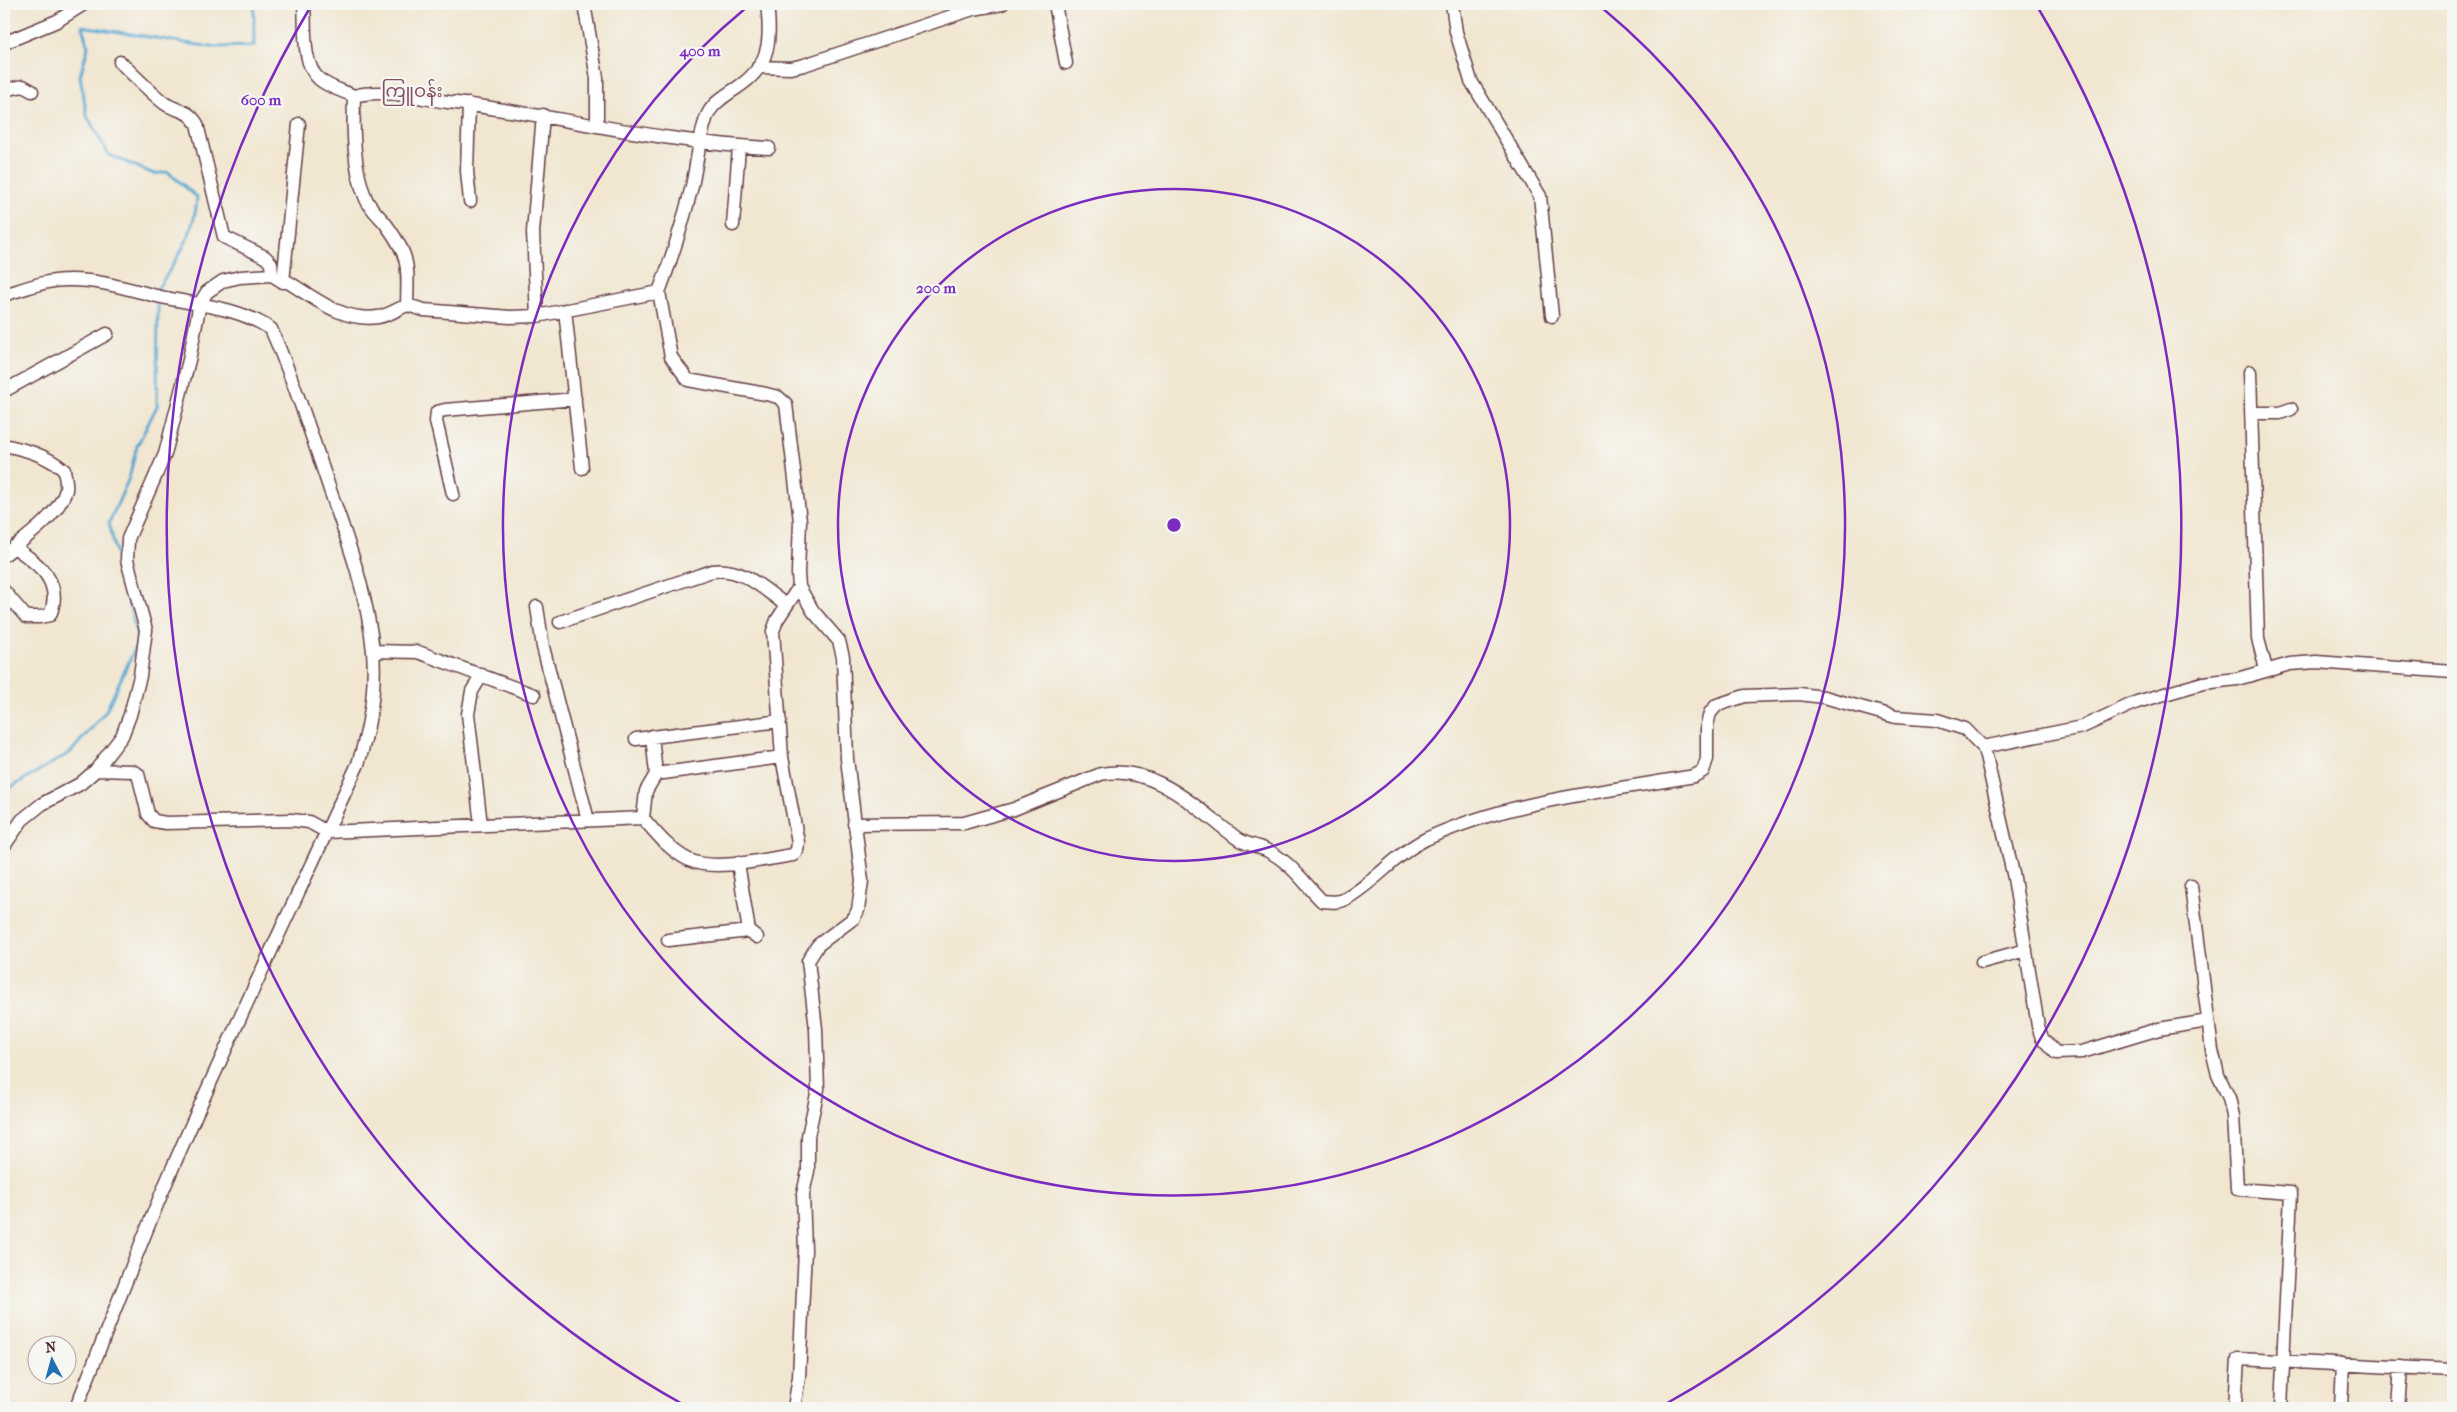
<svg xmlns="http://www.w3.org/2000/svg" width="2457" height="1412" viewBox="0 0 2457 1412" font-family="'IM FELL French Canon','Noto Sans Myanmar',serif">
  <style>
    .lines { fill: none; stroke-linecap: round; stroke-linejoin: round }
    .stream { stroke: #56a7d1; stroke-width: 3 }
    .street-casing { stroke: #633d44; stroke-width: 15 }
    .street { stroke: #fff; stroke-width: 12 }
    .ring { fill: none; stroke: #7b2cbf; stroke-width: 2.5 }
    .labels { text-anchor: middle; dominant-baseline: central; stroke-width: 4.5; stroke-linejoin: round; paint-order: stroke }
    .quarter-label { font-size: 18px; fill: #864e61; stroke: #f6f6f2 }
    .centre { fill: #7b2cbf; stroke: #f6f6f2; stroke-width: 2.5 }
    .ring-label { font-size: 15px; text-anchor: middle; font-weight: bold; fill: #7b2cbf; stroke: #f6f6f2; stroke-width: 4.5; stroke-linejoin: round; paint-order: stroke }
  </style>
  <rect width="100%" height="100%" fill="#f6f6f2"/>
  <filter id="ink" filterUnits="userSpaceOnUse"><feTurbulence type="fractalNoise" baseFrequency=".02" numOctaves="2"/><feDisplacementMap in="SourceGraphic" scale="10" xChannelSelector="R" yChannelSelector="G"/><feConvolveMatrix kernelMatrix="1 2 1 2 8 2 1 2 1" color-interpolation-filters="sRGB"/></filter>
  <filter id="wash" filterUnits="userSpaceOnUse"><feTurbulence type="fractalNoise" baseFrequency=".0096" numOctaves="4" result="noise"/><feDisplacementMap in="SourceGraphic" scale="20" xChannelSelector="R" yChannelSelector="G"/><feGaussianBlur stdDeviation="1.12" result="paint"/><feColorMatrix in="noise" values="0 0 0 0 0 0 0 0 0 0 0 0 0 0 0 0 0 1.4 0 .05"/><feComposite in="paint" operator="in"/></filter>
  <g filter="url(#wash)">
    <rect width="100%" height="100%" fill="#f1e6d0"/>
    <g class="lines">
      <!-- stream -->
      <path class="stream" d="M158,294V288C178,257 195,235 197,197L168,172L154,174L109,155L87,116L80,76L88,47L82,26L211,47L254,46V4
        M4,795L6,790L71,752L106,711L138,642L109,523L129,478L137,446L157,406L158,300"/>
    </g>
  </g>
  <g filter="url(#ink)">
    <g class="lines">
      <defs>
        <path id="street" d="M304,4C306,26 301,63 319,79C328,87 343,91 354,96
          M584,4L597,78V124
          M1055,4L1066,63
          M1452,4L1456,32L1471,81L1540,196L1552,316
          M4,43L57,21L84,4
          M120,62C135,76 149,91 164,103C177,112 187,108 197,124L224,237L265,257L271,263L272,275
          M758,67L791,68L804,65L973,9L1002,4
          M4,90L23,86L32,91
          M469,104L467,171L470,201
          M733,225L739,147
          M283,282L299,124
          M659,292L671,357L688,380L766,394L778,397L786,404L800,521L798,573L799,587L813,611L839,641L843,657L847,759L862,881L858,910L854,918L818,945L808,961L816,1029L818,1089L808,1136V1171L803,1194L805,1250L799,1377L794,1408
          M4,295C24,289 46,280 67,280C100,279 130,290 161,297C199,305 238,307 271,329C294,381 312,436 330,490C348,541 368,596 373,651C376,690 370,727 358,764C295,901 229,1037 169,1176C136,1253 107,1331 76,1408
          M407,305C408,264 410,257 385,223C379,216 370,208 366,199C353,169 353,129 354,96C383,88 419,98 448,102C556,115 662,143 769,148
          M565,310L582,468
          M537,316L533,232L543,115
          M2250,372L2258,639L2266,669
          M4,391L107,334
          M2251,413H2280L2291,409
          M4,445C27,450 46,455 64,470C65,476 67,484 66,490C59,515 24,539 4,555
          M453,494L436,421L437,412L445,410L575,399
          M4,591L26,617H40L50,615C64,581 37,563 14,547
          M537,607L543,647L588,820
          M560,622L712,571C743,567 762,588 786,605
          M373,651L418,652L534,695
          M652,736L656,774
          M636,739L780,721
          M1983,747L2082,727L2137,702L2203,683L2237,679L2290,664L2316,662L2453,672
          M782,757L656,774L646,791L643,818C656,833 670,851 689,860C715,872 764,859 793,855L797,850L798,842L782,757L773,631L777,620L799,587
          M96,770L132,771L138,774L148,814L154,821L166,823L292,820L309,822L327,832L643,818
          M854,824L964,823L1014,809L1101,774C1154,763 1198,810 1238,839C1247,845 1256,845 1266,850C1290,861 1304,883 1322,901C1331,902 1339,903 1347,898C1376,881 1396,854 1426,839C1510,800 1604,792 1694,776L1703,771L1707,759V725L1710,713L1717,705L1745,696L1799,694L1824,697L1896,717L1937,720L1965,729L1983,747L1986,756L2014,878L2038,1026L2042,1038L2056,1053L2082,1052L2159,1029L2208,1021
          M481,825L468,714L472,691L482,675
          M4,846L22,820L42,804L80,784L96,770L122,736L130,715L140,676L146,630L127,560L128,539L165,454L189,360L200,303L207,292L223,281L240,277L272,275L283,282H288C316,299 343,322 378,317C387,316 398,309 407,305L424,310L510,317L537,316L659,292C672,258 683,222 692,186C696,169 701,125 709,112C716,100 730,93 741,85C771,64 771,37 767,4
          M738,863L749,931L757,937
          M2191,886L2212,1050L2218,1075L2229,1098L2233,1116L2237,1189L2291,1193L2281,1408
          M668,940L749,931
          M1982,962L2026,950
          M2235,1408L2238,1359L2453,1370
          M2341,1408L2343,1364
          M2398,1408L2401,1367"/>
      </defs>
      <!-- street casing -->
      <use href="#street" class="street-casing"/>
      <!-- street -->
      <use href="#street" class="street"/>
    </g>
  </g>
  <!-- distance rings -->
  <g class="ring">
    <circle cx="1174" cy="525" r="336"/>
    <path d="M1601 7A671 671 0 1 1 747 7"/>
    <path d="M686 1406A1007 1007 0 0 1 311 6M2037 6A1007 1007 0 0 1 1662 1406"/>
  </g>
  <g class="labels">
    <!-- quarter labels -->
    <g class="quarter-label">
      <text x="412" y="91">ကြူဝန်း</text>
    </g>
  </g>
  <circle cx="1174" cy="525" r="8" class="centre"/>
  <g class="ring-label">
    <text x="700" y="56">400 m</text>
    <text x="261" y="105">600 m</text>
    <text x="936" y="293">200 m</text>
  </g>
  <!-- margin -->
  <rect width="2457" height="1412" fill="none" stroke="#f6f6f2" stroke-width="20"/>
  <!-- north arrow -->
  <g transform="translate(52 1360) rotate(354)"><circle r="24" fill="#f6f6f2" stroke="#b1a0a2"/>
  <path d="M0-4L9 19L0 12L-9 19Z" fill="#1f6fb2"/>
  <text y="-8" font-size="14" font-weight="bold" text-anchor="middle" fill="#4a1f2b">N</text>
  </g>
</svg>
